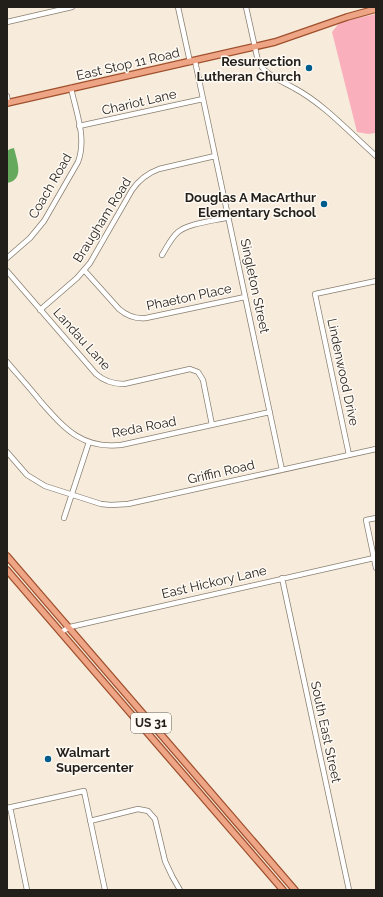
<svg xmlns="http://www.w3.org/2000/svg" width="383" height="897" viewBox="0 0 383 897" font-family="Raleway,sans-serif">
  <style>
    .green { fill: #fab0bc }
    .water { fill: #65a95d }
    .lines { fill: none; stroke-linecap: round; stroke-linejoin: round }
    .minor-casing { stroke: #897f71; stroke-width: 6 }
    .major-casing { stroke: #9f4f2c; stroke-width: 8 }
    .minor { stroke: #fff; stroke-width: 4.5 }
    .major { stroke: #eea586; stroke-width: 5.5 }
    .poi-dot { fill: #005c8d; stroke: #fffaf4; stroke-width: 1.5 }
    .labels { text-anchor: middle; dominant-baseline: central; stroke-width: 3; stroke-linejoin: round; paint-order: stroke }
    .shield { fill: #fffaf4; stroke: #64605b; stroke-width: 1 }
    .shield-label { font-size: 12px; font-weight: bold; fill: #221e19 }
    .poi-label { font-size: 13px; font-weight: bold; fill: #221e19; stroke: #fffaf4; text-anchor: end }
    .street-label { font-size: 13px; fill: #221e19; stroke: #fffaf4 }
  </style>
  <rect width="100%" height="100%" fill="#f7ecdc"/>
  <!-- green -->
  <path class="green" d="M376,14V133L368,134L357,132L332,32L340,22Z"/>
  <!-- water -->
  <path class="water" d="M14,148C17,161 25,180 7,183V151L10,149Z"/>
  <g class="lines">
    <defs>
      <path id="minor" d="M178,7L190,62
        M246,7L258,61C265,75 280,80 294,88C324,104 350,133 376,156
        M7,22L72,7
        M195,61L282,470
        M7,96L8,103
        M79,126L203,99
        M162,255C167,247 171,238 178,232C189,223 214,221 229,217
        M7,258L30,238L44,221L78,162C87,138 76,112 71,88
        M84,270L119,309C127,316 136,319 146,318L245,297
        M7,271L96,374C104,381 113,384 124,384L190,369L198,372L203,380L212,425
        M40,310L77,278L90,263L132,190C139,180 148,173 159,169L215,156
        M7,362C18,375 30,388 41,402C65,429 82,449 121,445L270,412
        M7,452L27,475L45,486L101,504L111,505L128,504L376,449
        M349,455L315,294L376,281
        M64,518L89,442
        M376,518L366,520L376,568
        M282,578L349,890
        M61,632L70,627L374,558
        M10,807L27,890
        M7,808L84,791L105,890
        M90,821L138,809L148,811L155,819L165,861L172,876L180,890"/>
      <path id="major" d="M7,103L275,42L347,17L376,9
        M7,556L295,890
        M7,570L283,890"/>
    </defs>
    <!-- minor casing -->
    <use href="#minor" class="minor-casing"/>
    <!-- major casing -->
    <use href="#major" class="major-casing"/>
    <!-- minor -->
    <use href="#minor" class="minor"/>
    <!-- major -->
    <use href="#major" class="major"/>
  </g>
  <!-- markers -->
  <g class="poi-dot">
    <circle cx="309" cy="68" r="4"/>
    <circle cx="324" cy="204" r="4"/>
    <circle cx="48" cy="759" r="4"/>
  </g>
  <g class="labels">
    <!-- shield labels -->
    <rect class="shield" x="131" y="713" width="40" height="20" rx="3"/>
    <g class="shield-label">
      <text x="151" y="723">US 31</text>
    </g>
    <!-- poi labels -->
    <g class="poi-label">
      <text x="301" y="61">Resurrection<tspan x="301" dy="15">Lutheran Church</tspan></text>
      <text x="316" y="197">Douglas A MacArthur<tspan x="316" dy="15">Elementary School</tspan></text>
      <text x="56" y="752" text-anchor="start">Walmart<tspan x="56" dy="15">Supercenter</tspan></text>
    </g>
    <!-- street labels -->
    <g class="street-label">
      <text transform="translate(128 64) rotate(-13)">East Stop 11 Road</text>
      <text transform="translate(139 102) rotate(-13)">Chariot Lane</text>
      <text transform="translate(50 186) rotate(-60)">Coach Road</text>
      <text transform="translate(102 220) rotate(-58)">Braugham Road</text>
      <text transform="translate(255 286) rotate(78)">Singleton Street</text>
      <text transform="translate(189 297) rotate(-12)">Phaeton Place</text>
      <text transform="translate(82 339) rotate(48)">Landau Lane</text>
      <text transform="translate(343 372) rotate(78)">Lindenwood Drive</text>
      <text transform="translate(144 427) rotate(-11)">Reda Road</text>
      <text transform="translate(221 472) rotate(-13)">Griffin Road</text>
      <text transform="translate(214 582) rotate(-13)">East Hickory Lane</text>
      <text transform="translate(326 732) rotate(78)">South East Street</text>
    </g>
  </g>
  <!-- border -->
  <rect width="383" height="897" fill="none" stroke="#221e19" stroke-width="16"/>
</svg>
